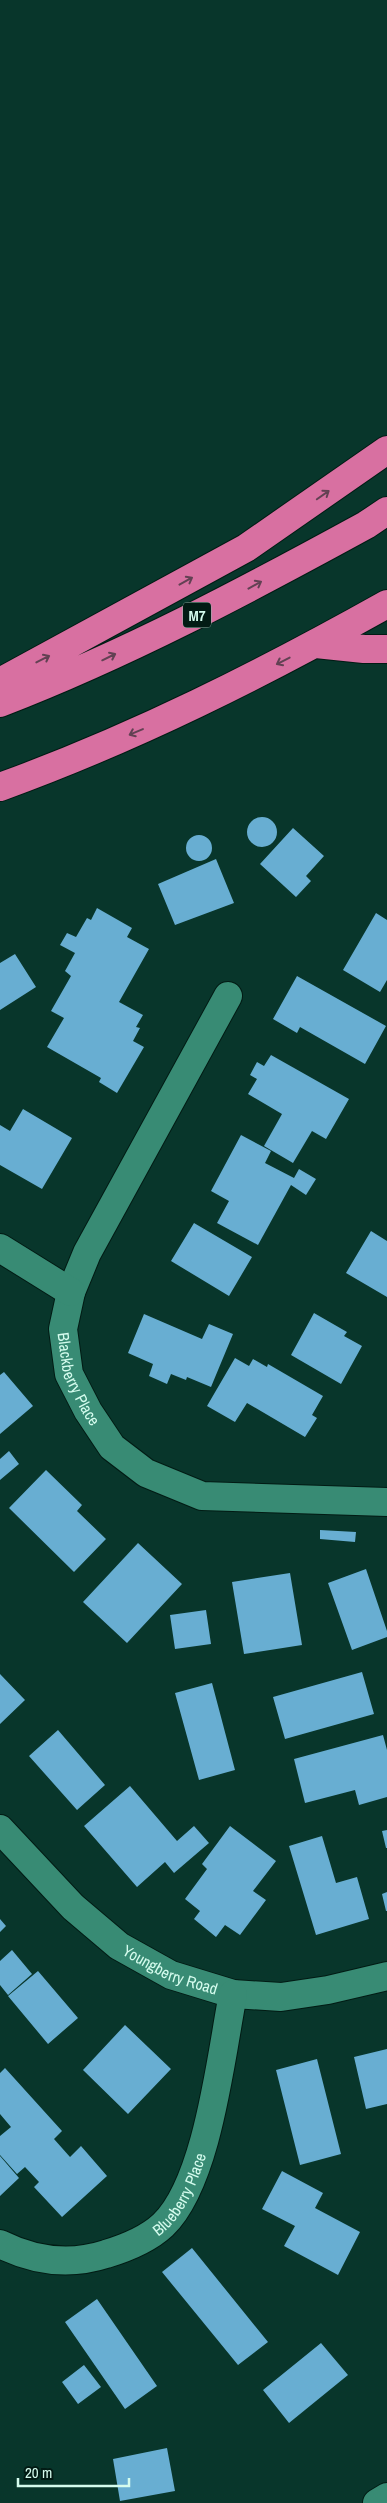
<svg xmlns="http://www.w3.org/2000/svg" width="387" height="2503" viewBox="0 0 387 2503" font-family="'Archivo Narrow',sans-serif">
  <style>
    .building { fill: #68aed2 }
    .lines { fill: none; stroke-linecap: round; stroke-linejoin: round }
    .minor-casing { stroke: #021b14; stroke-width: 30 }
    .highway-casing { stroke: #021b14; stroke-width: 30 }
    .minor { stroke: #388b74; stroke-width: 28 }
    .highway { stroke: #d870a1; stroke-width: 28 }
    .oneway { stroke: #624153 }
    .labels { text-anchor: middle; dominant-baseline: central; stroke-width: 5; stroke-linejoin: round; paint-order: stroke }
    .shield { fill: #021b14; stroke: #96b8ad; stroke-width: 1 }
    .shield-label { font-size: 15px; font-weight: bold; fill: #d5fcee }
    .street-label { font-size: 16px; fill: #d5fcee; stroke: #021b14 }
  </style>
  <rect width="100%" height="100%" fill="#08362b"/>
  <!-- building -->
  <path class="building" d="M247 832a15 15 0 1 1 30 0a15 15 0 1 1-30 0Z
    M293,828L324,856L306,876L311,881L296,897L260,864Z
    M186 848a13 13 0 1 1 26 0a13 13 0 1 1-26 0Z
    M216,859L234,903L175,925L158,884Z
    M97,908L132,928L127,937L149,949L119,1002L143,1015L136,1027L140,1028L133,1041L144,1047L117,1093L99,1082L101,1078L47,1047L64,1018L51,1011L71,976L65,971L75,953L60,945L67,933L76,937L87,918L91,920Z
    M376,913L387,920V980L380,992L343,970Z
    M15,954L36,987L0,1010V963Z
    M297,976L386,1026L365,1064L300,1027L297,1033L273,1019Z
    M271,1055L349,1099L326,1139L312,1131L293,1163L264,1146L282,1114L248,1094L257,1079L250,1075L257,1062L264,1066Z
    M23,1109L72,1138L42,1189L0,1165V1125L10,1131Z
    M241,1135L271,1151L265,1163L294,1178L299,1169L316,1179L306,1195L291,1185L258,1245L217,1223L229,1201L211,1191Z
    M194,1223L252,1257L229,1296L171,1261Z
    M371,1231L387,1241V1297L346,1273Z
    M314,1313L347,1332L344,1336L362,1346L341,1384L291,1355Z
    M144,1314L202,1339L209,1324L233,1334L211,1387L187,1377L186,1380L171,1374L167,1384L149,1376L153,1364L128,1353Z
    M235,1358L249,1366L253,1359L267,1367L268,1364L323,1396L312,1415L317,1418L305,1437L247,1403L235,1422L207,1406Z
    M4,1372L33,1406L0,1434V1375Z
    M9,1451L19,1464L0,1480V1459Z
    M46,1470L82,1505L77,1511L106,1539L74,1572L9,1508Z
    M320,1530L356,1532L355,1542L320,1539Z
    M138,1543L182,1584L127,1643L83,1602Z
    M366,1569L387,1631V1637L352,1650L328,1583Z
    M290,1573L302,1645L244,1654L232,1582Z
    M206,1610L211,1644L175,1649L170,1615Z
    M362,1672L374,1714L285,1739L273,1697Z
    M0,1674L25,1700L0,1724Z
    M212,1683L235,1770L199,1780L175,1693Z
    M58,1730L105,1785L77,1810L29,1756Z
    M383,1735L387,1750V1797L359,1805L355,1790L305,1803L294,1759Z
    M130,1786L177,1841L194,1826L209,1843L174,1873L165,1862L137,1887L84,1826Z
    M230,1826L276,1861L253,1891L266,1900L240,1935L225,1925L216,1937L194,1919L200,1911L185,1899L207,1869L202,1864Z
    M387,1830V1848H386L382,1831Z
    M322,1836L336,1883L357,1877L369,1919L316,1935L289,1846Z
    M387,1892V1911H386L382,1894Z
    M0,1919L6,1926L0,1932Z
    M12,1950L32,1974L8,1995L0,1985V1961Z
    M38,1971L78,2018L48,2044L8,1996Z
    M125,2025L171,2069L128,2114L83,2070Z
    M387,2049V2104L366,2109L354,2057Z
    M317,2059L341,2154L300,2165L276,2070Z
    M5,2068L62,2131L54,2139L70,2157L81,2146L107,2176L62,2217L34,2187L39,2182L25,2167L17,2174L0,2155V2136L11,2127L0,2114V2073Z
    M0,2156L19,2178L0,2196Z
    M282,2171L323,2193L315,2208L360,2232L338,2275L284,2246L295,2226L262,2209Z
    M192,2248L268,2342L238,2365L162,2272Z
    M97,2299L157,2386L125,2409L65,2322Z
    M321,2343L348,2375L289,2423L263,2390Z
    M84,2365L101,2387L78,2404L62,2382Z
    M167,2448L175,2491L120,2501L113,2459Z"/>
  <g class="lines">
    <defs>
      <g id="minor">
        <path id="s1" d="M228,996L87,1253L71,1292L63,1329L69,1374L88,1411L112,1447L146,1473L202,1496L387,1502"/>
        <path d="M0,1248L71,1292"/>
        <path id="s2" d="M0,1829L73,1907L119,1946L171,1975L233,1994L281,1997L328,1990L387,1976"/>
        <path id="s3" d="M0,2244C34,2261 69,2266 106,2254C126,2248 148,2239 163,2225C208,2182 221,2055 233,1994"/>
        <path d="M377,2503L387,2497"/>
      </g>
      <path id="highway" d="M316,644L364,649H387
        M0,682L246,548L387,450
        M0,703C127,654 247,590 366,525L387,511
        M0,787C135,738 262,674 387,604"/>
    </defs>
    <!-- minor casing -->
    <use href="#minor" class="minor-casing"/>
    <!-- highway casing -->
    <use href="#highway" class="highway-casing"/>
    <!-- minor -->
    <use href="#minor" class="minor"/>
    <!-- highway -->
    <use href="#highway" class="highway"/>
  </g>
  <!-- one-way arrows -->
  <defs><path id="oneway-shaft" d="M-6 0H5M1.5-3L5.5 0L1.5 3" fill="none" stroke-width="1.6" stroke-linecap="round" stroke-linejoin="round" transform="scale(1.25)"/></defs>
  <g class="oneway">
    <use href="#oneway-shaft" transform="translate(323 495) rotate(-35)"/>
    <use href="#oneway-shaft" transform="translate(186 581) rotate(-29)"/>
    <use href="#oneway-shaft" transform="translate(255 585) rotate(-29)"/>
    <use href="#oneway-shaft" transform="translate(109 657) rotate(-26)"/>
    <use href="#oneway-shaft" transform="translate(43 659) rotate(-27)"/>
    <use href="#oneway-shaft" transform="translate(283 661) rotate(153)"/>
    <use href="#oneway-shaft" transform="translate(136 732) rotate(157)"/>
  </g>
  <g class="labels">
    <!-- shield labels -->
    <rect class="shield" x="183" y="602.5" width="28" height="25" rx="4"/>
    <g class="shield-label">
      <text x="197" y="615">M7</text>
    </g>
    <!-- street labels -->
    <g class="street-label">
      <text stroke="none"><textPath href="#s1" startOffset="426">Blackberry Place</textPath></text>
      <text stroke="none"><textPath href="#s2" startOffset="224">Youngberry Road</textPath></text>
      <text stroke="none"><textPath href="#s3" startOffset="209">Blueberry Place</textPath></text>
    </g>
  </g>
  <!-- scale -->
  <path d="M18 2478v8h111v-8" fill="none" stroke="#d5fcee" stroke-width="2.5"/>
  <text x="25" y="2478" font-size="15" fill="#d5fcee" stroke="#021b14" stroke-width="4" paint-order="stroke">20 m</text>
</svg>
